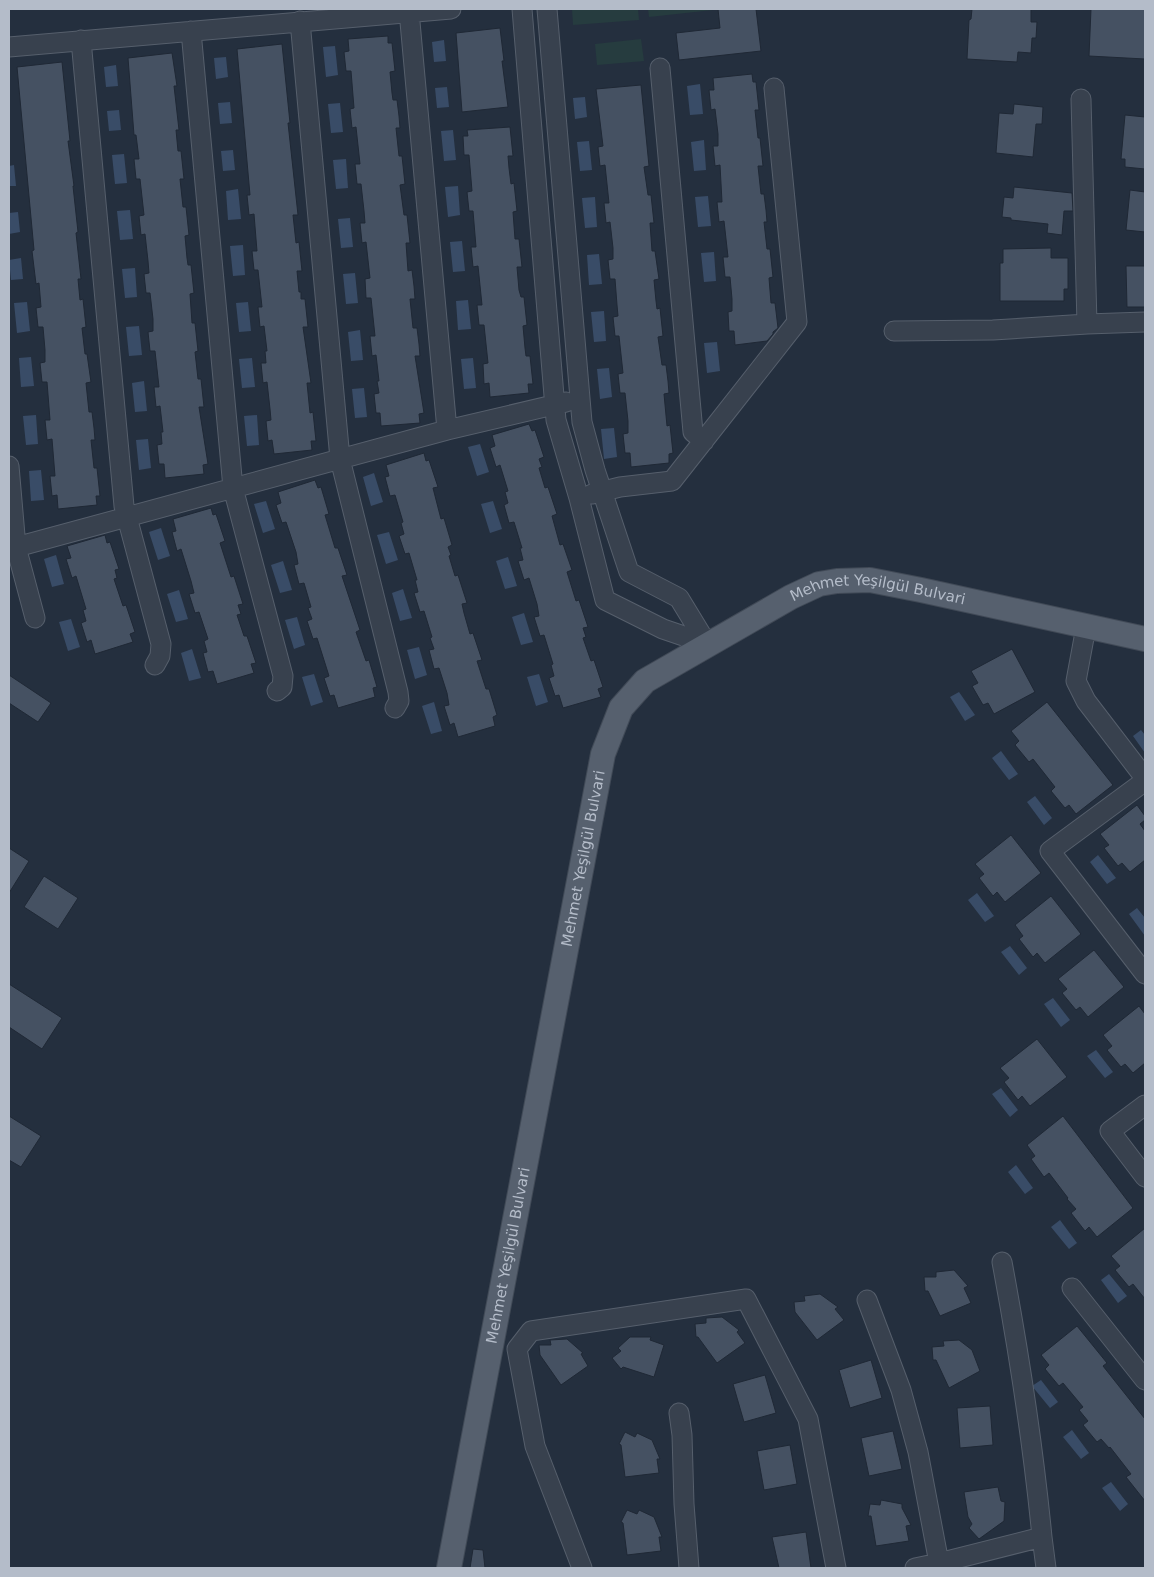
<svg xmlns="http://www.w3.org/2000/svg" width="1154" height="1577" viewBox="0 0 1154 1577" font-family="'DejaVu Sans',sans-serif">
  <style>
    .green { fill: #263c3f }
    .water { fill: #394c67 }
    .building { fill: #455162; stroke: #1f2835 }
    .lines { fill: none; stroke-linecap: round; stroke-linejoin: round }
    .minor-casing { stroke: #565f6c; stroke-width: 21 }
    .major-casing { stroke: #414a57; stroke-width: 26 }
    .minor { stroke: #38414e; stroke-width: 19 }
    .major { stroke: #56606e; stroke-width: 24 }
    .labels { text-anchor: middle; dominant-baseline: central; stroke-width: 4; stroke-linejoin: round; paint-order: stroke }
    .street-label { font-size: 15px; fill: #b4bcc9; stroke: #1d2633 }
  </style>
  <rect width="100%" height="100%" fill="#242f3e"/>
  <!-- green -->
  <path class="green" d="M572,9H638L639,20L573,25Z
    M648,9H713V10L649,17Z
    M641,39L644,61L597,65L595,44Z"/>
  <!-- water -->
  <path class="water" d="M444,40L446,61L434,62L432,42Z
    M335,46L338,75L326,77L323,47Z
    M226,57L228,77L216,79L214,58Z
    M116,65L118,86L106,87L104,67Z
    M700,84L703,114L690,115L687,86Z
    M447,87L449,107L437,108L435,88Z
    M585,97L587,117L575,119L573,98Z
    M230,102L232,123L220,124L218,103Z
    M340,103L343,132L331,133L328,104Z
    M119,110L121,130L109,131L107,111Z
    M453,130L456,160L444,161L441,131Z
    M704,140L706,170L694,171L691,142Z
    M589,141L592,170L580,171L577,142Z
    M233,150L235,170L223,171L221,151Z
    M124,154L127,183L115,184L112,155Z
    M346,159L348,188L336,189L333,160Z
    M14,165L16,186H9V166Z
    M458,186L460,215L448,217L445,187Z
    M238,189L241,219L228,220L226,191Z
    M708,196L711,226L698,227L695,197Z
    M595,197L597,227L585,228L582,198Z
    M130,210L133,239L120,240L117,211Z
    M18,212L20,232L9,234V213Z
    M350,218L353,247L341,248L338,219Z
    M462,241L465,271L453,272L450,242Z
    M243,245L245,275L233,276L230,246Z
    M714,252L716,281L704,282L701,253Z
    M599,254L602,284L589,285L587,255Z
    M21,258L23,279L11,280L9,260Z
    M135,268L137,297L125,298L122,269Z
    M355,273L358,303L346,304L343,274Z
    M468,300L471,329L458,330L456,301Z
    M27,302L30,331L17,333L14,303Z
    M248,302L251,331L239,332L236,303Z
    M604,311L606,341L594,342L591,312Z
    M139,326L142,355L129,356L126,327Z
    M360,330L363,360L351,361L348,332Z
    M717,342L720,371L707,373L704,343Z
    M31,357L34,386L21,387L19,358Z
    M252,358L255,387L242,388L239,359Z
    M473,358L476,388L464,389L461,359Z
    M609,368L612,397L600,399L597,369Z
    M144,381L147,411L135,412L132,383Z
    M364,388L367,417L355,418L352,389Z
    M36,415L38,444L26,445L23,416Z
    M257,415L259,445L247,446L244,416Z
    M614,428L617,457L604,459L601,429Z
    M148,439L151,468L139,470L136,440Z
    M480,444L489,472L477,476L468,447Z
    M41,470L44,500L31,501L29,471Z
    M374,473L383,502L371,506L363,477Z
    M266,501L275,529L263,533L254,504Z
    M493,501L502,529L490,533L481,504Z
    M161,528L170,556L158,560L149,532Z
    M389,532L398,560L386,564L377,535Z
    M56,555L64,584L52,587L44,559Z
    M508,557L517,586L505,589L496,561Z
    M283,561L292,590L280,593L271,565Z
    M403,589L412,618L400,621L392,593Z
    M179,590L188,619L176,622L167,594Z
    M524,613L533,642L521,645L512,617Z
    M297,617L305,645L294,649L285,620Z
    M71,619L80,647L68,651L59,622Z
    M419,647L427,675L415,679L407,650Z
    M192,649L201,678L189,681L181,653Z
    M314,674L323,702L311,706L302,677Z
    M539,674L548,702L536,706L527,677Z
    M959,692L975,715L965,721L950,697Z
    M434,702L442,731L431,734L422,706Z
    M1141,730L1145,735V753L1133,736Z
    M1001,751L1018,774L1009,780L992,758Z
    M1035,796L1052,818L1044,825L1027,802Z
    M1098,855L1116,878L1107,884L1090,862Z
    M977,893L994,916L985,922L968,900Z
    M1137,908L1145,918V936L1129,914Z
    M1010,946L1027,968L1019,975L1001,952Z
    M1053,998L1070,1020L1061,1027L1044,1004Z
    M1096,1050L1113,1072L1105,1078L1087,1056Z
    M1001,1088L1018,1110L1010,1117L992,1094Z
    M1016,1165L1033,1188L1025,1194L1008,1172Z
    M1060,1220L1077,1243L1069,1249L1051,1227Z
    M1109,1274L1127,1296L1118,1303L1101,1280Z
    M1041,1380L1058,1402L1050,1408L1032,1386Z
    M1072,1430L1089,1453L1081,1459L1063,1437Z
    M1111,1482L1128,1504L1120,1511L1102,1488Z"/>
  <!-- building -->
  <path class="building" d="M718,9H756L761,51L679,60L676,33L720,28Z
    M972,9H1031V22H1037L1036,38H1032L1031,53L1018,52L1017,62L967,59L969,20L971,19Z
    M1091,9H1145V59L1089,56Z
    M500,28L504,61H502L508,107L462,112L456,33Z
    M388,36V43H392L395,71L390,72L392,93L393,100H397L399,116L400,128H396L399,156H402L405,184L400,185L404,215H407L410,243H406L408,271L412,270L414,286L415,299H410L413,328H417L419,344L420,356H415L424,413L419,414L420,423L381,426L380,413H376L374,394L379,393L377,381H379L376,355L372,356L370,336H375L371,298H366L365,279L370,278L366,242L362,243L360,223H365L364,211L361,184H357L355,164H360L356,127L352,128L350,109L354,108L351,71H346L344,52L349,51L348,39Z
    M282,44L290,123H288L298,215H293L296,243L299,242L302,271H297L299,292H301V299H305L308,327H303L311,383H307L310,413L313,412L316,441H311L312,450L274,454L272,440L268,441L266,421L271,420L270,409L267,382L263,383L261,363H266L265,351H267L264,326L260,327L258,307H262L258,270H254L252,251H257L256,239L254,214L249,215L247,195H250L237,49Z
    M172,53L177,86H174L179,130H176L178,151H181L184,179H180L183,207H186L189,235L185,236L187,258L188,265H191L194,293L190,294L192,323H195L198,351L195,352L198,379H201L204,407H199L208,464L203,465L204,474L165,478L164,464H159L157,445L162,444L161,432H163L160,406L156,407L154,387H159L155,351H150L148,332L153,331V319L150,293H146L144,274L149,273L148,261L145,234L141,235L139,216L144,215L140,179H136L134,159H139L136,135H134L128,58Z
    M62,62L70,141H68L74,186H73L78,232L76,233L81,279H78L80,300L83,299L86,327L82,328L85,354H87L91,382L86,383L89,412H92L94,428L95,440H91L94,468H97L100,496H96L97,505L58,509L57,495L52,496L50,476H55L52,439L47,440L45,420H50L47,382H42L40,363L45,362V350L43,327H38L36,308L41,307L39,283L36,284L32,251L34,250L17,67Z
    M752,74L753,82H756L759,110H755L758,138H760L763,166H758L761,194H764L766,210L767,222H764L767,249H770L773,277L769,278L771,303H775L778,328L773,332V334L767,341L735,345L734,331H729L728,312L732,311V299L730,277H725L723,257H728L724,221L719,222L717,202H722L720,165L715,166L713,146H718V134L715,109L711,110L709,90H714L713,78Z
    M641,85L649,166L644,167L648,195H651L654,223H650L652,251H655L659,279L654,280L656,301L657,309L660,308L663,336L658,337L662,365H666L668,381L669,393L664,394L667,426L670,425L673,453L669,454V463L631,467L630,453H625L623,434L628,433V421L625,393H620L618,374L623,373L619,336H615L613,317L618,316L617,305L615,279H610L608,260L613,259V248L610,222L606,223L604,203H609L605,165L600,166L598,147L603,146L596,89Z
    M1014,104L1043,107L1042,124H1036L1033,157L996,153L999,113L1013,114Z
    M1125,115L1145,117V169L1125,167V159H1121Z
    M510,127L513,156H508L509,168L511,184L514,183L517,211L513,212L515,239H519L522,267H517L519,290L521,297H524L527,325L523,326L525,348L526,356H530L533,384H528L529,393L490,397L489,383L484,384L483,364L488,363L484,325H479L477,305H482L478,266L473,267L471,247H476L473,211H469L467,192L472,191L469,155H464L463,136H468L467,130Z
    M1014,187L1072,193L1073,211H1064L1062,235L1047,233L1048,224L1011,220V218L1002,217L1004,197L1013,198Z
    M1130,190L1145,192V232L1126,230Z
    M1051,248V258H1068V289H1064V301H1000V263H1003V249Z
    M1126,266H1145V307H1127Z
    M529,424L532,431L535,430L544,457L539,459L542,467L539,468L545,488L548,487L557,514L552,516L560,545L563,544L572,570L567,572L576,601L579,600L588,627L583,628L586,637L583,638L591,661L594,660L603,687L598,689L601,697L563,708L559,695L555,696L549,678L554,676L551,665L553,664L544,635L540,636L534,617L539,616L537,604L529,578L524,580L518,561L523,560L520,548H522L514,522L509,523L504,505L508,503L505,492L508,491L500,465L496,467L490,448L495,446L492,435Z
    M424,453L426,461L429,460L438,487L433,488L441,519L444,518L452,545L448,547L451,555L449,556L455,576L458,575L467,603L462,604L464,613L470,634L473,633L482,660L477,661L486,689H489L497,715L493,717L495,726L458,737L454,723L450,725L444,706L449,705L447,693L439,668L434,669L429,650L434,649L430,638L432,637L424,611L420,612L414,593L418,592L415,580H417L409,553L405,554L399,536L404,534L401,523L403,522L395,495L390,496L385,477L389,476L386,465Z
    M315,480L318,488L321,487L329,514L325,515L335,548H338L347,575L342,576L360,630L356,632L366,661L369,660L377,687L373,688L375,697L338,708L334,695L330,696L324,678L329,676L317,638L313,639L307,621L312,619L308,608L311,607L304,583L299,584L294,565L298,564L296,552L286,522L282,523L276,505L281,503L278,492Z
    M211,508L213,515L216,514L225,541L220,543L231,577L234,576L243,604L238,605L241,614L237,615L244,636H247L256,663L251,664L254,673L217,684L213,671L208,672L203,653L207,652L204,641L208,639L199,612L195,613L189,594L194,593L191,581L181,549L177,551L172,532L176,531L173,519Z
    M105,535L107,543L110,542L119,569L115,570L117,578L114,579L123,606L126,605L135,632L130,634L133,642L95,654L91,640L87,642L81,623L86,621L83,610L86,609L76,576L72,578L66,559L71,558L67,546Z
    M1012,649L1035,692L994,714L988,703L983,705L972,686L978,683L971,671Z
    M9,675L51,703L38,722L9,703Z
    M1047,702L1113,785L1076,814L1069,805L1065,808L1051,791L1055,787L1033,759L1029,762L1015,745L1019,741L1011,731Z
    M1137,805L1145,816V820L1140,824L1145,831V860L1130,872L1122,863L1118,866L1104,848L1109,845L1100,834Z
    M1011,835L1041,873L1005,902L997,892L993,896L979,878L984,874L975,864Z
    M9,848L29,861L9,893Z
    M44,876L78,898L58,929L24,907Z
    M1051,896L1081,934L1045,963L1037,953L1033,957L1019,939L1023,936L1015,925Z
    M1094,950L1124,987L1088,1017L1080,1007L1076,1010L1062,993L1067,989L1058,979Z
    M9,984L62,1018L42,1049L9,1027Z
    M1139,1006L1145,1014V1063L1133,1073L1125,1064L1121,1067L1107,1050L1112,1046L1103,1035Z
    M1037,1039L1067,1077L1030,1106L1022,1096L1018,1100L1004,1082L1009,1078L1000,1068Z
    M9,1116L41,1136L21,1167L9,1160Z
    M1063,1116L1133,1208L1097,1237L1089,1227L1085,1231L1071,1213L1076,1209L1067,1199L1068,1198L1049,1173L1044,1177L1031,1159L1035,1156L1027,1145Z
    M1145,1228V1299L1133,1284L1129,1287L1115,1270L1120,1266L1111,1256Z
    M954,1270L968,1286L964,1288L971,1303L940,1316L928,1291H925L924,1277H936V1272Z
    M820,1294L838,1307L835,1309L844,1320L817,1340L795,1312L794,1302L805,1301L804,1296Z
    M722,1317L739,1330L737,1332L745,1343L717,1363L698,1337H696L695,1324L706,1323V1318Z
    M1077,1326L1107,1363L1103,1366L1145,1419V1501L1126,1477L1131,1474L1110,1447L1109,1448L1101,1439L1097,1442L1083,1425L1088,1421L1079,1410L1083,1407L1063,1383L1059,1386L1045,1369L1049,1365L1041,1355Z
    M630,1337H651L650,1340L664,1345L654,1377L623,1367L621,1369L612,1358L621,1351L618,1348Z
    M567,1339L583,1353L581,1354L588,1366L561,1385L540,1355L539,1345H551L550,1340Z
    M959,1340L972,1350L980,1371L949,1388L936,1360H933L932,1347L944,1346L943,1341Z
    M871,1360L882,1398L850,1408L839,1370Z
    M765,1375L776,1413L744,1422L733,1384Z
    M990,1406L993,1445L960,1448L957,1408Z
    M893,1431L902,1469L869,1476L861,1438Z
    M625,1432L635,1437L637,1433L652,1440L660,1459H657L659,1473L625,1477L621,1445L619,1444Z
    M790,1445L797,1484L764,1490L757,1451Z
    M998,1487L1001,1501L1005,1502L1004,1521L979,1539L969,1528L972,1524L968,1517L964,1492Z
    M881,1500L902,1504V1508L911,1525L906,1526L909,1541L876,1546L871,1516H868L870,1504L880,1505Z
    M627,1510L637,1514L639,1510L654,1517L662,1537H659L661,1551L627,1555L623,1523L621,1522Z
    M806,1532L811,1568H779L772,1537Z
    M473,1549L483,1550L485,1568H470Z"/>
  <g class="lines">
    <defs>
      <path id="minor" d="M522,9L556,420L579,498L605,600L663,629L707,644L679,598L629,572L595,470L582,422L547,9
        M409,11L447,430
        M300,21L340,459L398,692L399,701L395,708
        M191,31L233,488L283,676L282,687L277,691
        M81,40L124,506L161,644L160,656L155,665
        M9,47L451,9
        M660,68L693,432L704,441
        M1087,324L1145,322
        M894,331L993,330L1087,324L1081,99
        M9,466L16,547L35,618
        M592,494L620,487L672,481L797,322L774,88
        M9,549L447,430L566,402
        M1086,627L1076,681L1086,701L1145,778
        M1145,781L1050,851L1145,974
        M1145,1105L1110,1131L1145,1177
        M1002,1262C1019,1353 1033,1444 1042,1537
        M1072,1288L1145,1380
        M867,1300L901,1390L918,1452L939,1563L915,1568
        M679,1413L682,1435L684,1504L689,1568
        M582,1568L535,1446L517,1349L531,1331L746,1299L808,1419L836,1568
        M938,1568L939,1563L1042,1537L1046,1568"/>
      <g id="major">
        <path id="s1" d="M449,1568L603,754L621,708L645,681L791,597L819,584L837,581L870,580L921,590L1145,639"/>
      </g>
    </defs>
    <!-- minor casing -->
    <use href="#minor" class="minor-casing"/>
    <!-- major casing -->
    <use href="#major" class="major-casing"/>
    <!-- minor -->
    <use href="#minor" class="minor"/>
    <!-- major -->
    <use href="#major" class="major"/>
  </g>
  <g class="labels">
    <!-- street labels -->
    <g class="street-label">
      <text stroke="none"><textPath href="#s1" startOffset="1172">Mehmet Yeşilgül Bulvari</textPath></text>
      <text stroke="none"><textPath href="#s1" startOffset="722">Mehmet Yeşilgül Bulvari</textPath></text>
      <text stroke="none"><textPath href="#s1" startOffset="318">Mehmet Yeşilgül Bulvari</textPath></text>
    </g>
  </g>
  <!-- border -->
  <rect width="1154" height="1577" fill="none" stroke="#b4bcc9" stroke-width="20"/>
</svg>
